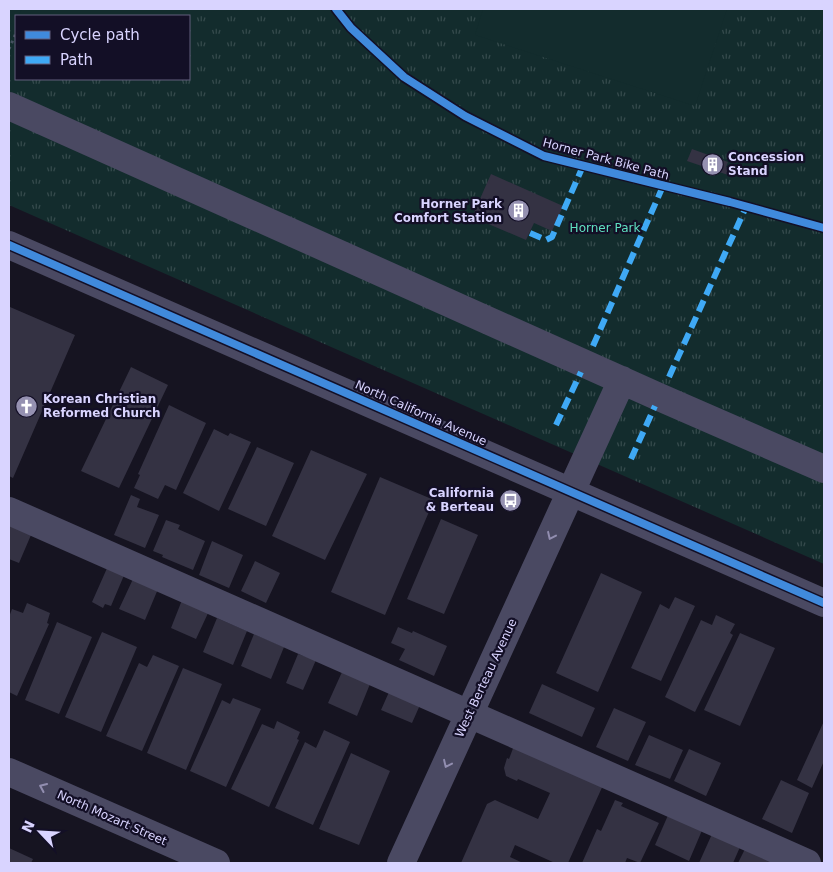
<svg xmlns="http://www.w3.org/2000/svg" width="833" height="872" viewBox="0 0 833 872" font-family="'DejaVu Sans',sans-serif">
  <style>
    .park { fill: url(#park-tufts); fill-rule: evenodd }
    .pitch { fill: #132c2d }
    .building { fill: #343243 }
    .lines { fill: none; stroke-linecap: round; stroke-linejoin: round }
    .path { stroke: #44505f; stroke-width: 3; stroke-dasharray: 2.5 4; stroke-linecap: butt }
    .minor { stroke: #4a4962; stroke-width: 28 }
    .quiet { stroke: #3fa9f5; stroke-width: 6; stroke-dasharray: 12 6; stroke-linecap: butt }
    .cycleway-casing { stroke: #130f26; stroke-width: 11 }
    .cycleway { stroke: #408adc; stroke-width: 8 }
    .oneway { stroke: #928eb0 }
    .labels { text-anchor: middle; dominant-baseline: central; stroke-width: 4.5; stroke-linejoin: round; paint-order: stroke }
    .poi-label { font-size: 12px; font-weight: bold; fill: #d9d4ff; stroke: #130f26; text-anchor: start }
    .street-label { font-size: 12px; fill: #d9d4ff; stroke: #130f26 }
    .park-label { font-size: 12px; fill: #5fe0c0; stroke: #130f26 }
  </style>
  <defs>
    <pattern id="park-tufts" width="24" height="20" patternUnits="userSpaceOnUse" patternTransform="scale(1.25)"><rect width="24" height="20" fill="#132c2d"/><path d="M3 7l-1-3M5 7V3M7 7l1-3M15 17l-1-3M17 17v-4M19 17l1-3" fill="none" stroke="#354a4c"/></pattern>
  </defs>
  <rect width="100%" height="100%" fill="#161421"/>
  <!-- park -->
  <path class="park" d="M9,9H824V564L9,205ZM16,16H189V79H16Z"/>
  <!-- pitch -->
  <path class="pitch" d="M9,9H22L18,16H16L15,25L9,23Z
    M483,9H727L695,106L475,35Z"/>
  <!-- building -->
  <path class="building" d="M692,149L728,162L726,167L730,169L728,175L687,161Z
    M491,174L563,206L552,231L534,223L526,240L472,217Z
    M10,307L75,335L13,478L9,476Z
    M131,367L168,385L119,488L81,471Z
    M169,405L206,423L176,490L165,485L158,499L134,488L140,475L138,474Z
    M214,429L228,436L230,433L251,442L219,511L183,493Z
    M257,447L294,463L266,526L228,509Z
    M311,450L367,474L325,560L272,536Z
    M380,477L434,500L385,615L331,592Z
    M131,495L140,499L137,507L159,515L145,548L114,535Z
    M441,519L478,535L444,614L407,599Z
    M166,520L180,525L178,529L205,541L193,570L162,557L163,555L153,551Z
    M9,525L31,535L19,563L9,559Z
    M212,541L243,555L229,588L199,575Z
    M255,561L280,573L266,603L241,591Z
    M108,566L125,573L111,606L105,604L103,608L92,602Z
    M601,573L642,592L598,692L556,673Z
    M133,579L158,589L145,620L119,609Z
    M675,597L695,606L661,681L631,668L660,604L669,609Z
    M182,600L209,611L196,639L171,628Z
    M27,603L50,613L47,623L49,624L17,696L9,692V617L12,609L23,613Z
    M716,615L735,624L730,633L733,635L695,712L665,697L701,620L712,625Z
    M217,618L247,631L233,665L203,652Z
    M57,622L92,637L59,714L25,700Z
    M398,627L412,633L413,631L447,646L434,676L399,660L405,649L391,643Z
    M102,632L137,647L101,732L65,717Z
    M740,633L775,648L740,726L704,710Z
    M254,634L284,647L271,679L241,666Z
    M298,654L316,660L303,690L286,683Z
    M153,655L179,666L142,751L106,736L139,663L147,667Z
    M183,668L222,684L186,770L147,753Z
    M342,672L370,684L357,716L328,703Z
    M542,684L595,708L582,737L529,713Z
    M389,692L420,705L412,723L381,710Z
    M233,698L261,709L226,787L190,771L222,700L230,704Z
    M614,708L646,722L628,761L596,747Z
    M277,721L300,732L297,739L299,740L269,807L231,789L262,724L274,729Z
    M824,721V761L812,788L797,780Z
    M324,730L350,742L313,825L275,808L305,742L316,748Z
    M649,735L683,750L670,779L635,765Z
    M515,743L604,783L568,863H555L515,845L510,857L523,863H461L487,804L495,800L538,819L550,793L518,779L517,781L506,776L504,768L507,758L509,759Z
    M689,749L721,763L706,796L674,781Z
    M351,753L390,771L359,845L319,829Z
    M781,780L809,793L792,833L762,819Z
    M615,800L623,803L621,806L659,823L640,863L627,858L625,863H582L597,829L601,831Z
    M669,813L703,828L689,861L655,845Z
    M712,834L740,847L733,863H699Z
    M746,847L775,860L773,863H738Z
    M9,848L33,859L31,863H9Z"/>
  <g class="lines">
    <!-- path -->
    <path class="path" d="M9,49L16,33"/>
    <!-- minor -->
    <path class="minor" d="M9,106L659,397L824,469
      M9,245L824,603
      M9,511L807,863
      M9,772L216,863
      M401,863L622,380"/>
    <!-- quiet -->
    <path class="quiet" d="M530,233L546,240L552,237L583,166
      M593,346L663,186
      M669,377L746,207
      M556,425L581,372
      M631,459L655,406"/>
    <defs>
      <path id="cycleway" d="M336,9L351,28L404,77L465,116L544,156L730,202L824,228
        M9,245L824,603"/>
    </defs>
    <!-- cycleway casing -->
    <use href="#cycleway" class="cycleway-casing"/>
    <!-- cycleway -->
    <use href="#cycleway" class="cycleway"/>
  </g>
  <!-- one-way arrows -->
  <defs><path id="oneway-chevron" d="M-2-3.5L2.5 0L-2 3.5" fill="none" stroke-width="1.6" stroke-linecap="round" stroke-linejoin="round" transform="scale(1.25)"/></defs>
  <g class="oneway">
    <use href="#oneway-chevron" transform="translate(551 536) rotate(115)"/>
    <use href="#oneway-chevron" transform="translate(447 764) rotate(115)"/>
    <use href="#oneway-chevron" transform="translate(43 787) rotate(-156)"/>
  </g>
  <!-- icons -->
  <defs>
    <symbol id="building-disc" viewBox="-11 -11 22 22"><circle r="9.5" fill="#9591b1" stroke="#130f26"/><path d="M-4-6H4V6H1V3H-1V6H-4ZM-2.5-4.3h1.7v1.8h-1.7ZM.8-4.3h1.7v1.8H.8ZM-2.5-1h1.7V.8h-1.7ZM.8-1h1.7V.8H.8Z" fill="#fff"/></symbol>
    <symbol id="church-disc" viewBox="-11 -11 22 22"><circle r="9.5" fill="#9591b1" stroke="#130f26"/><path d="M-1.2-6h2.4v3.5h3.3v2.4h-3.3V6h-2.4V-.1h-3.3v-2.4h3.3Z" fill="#fff"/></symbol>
    <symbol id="bus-disc" viewBox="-11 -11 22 22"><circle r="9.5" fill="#9591b1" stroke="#130f26"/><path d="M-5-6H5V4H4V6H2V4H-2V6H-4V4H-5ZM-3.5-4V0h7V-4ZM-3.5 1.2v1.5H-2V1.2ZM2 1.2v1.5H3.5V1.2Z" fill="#fff"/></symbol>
  </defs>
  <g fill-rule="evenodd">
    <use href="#building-disc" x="700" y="152" width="25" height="25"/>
    <use href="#building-disc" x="506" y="198" width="25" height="25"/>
    <use href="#church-disc" x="14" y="394" width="25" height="25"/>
    <use href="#bus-disc" x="498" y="488" width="25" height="25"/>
  </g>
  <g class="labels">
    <!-- poi labels -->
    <g class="poi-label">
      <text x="728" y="157">Concession<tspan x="728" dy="14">Stand</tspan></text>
      <text x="502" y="204" text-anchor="end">Horner Park<tspan x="502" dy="14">Comfort Station</tspan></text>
      <text x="43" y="399">Korean Christian<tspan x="43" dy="14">Reformed Church</tspan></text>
      <text x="494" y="493" text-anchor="end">California<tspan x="494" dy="14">&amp; Berteau</tspan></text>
    </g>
    <!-- street labels -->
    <g class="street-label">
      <text transform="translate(606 159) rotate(15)">Horner Park Bike Path</text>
      <text transform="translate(421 413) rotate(24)">North California Avenue</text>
      <text transform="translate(486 678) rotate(-65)">West Berteau Avenue</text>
      <text transform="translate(112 818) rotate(24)">North Mozart Street</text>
    </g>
    <!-- park labels -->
    <g class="park-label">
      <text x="605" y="228">Horner Park</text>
    </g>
  </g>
  <!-- border -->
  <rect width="833" height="872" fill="none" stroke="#d9d4ff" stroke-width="20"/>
  <!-- legend -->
  <rect x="15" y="15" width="175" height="65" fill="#130f26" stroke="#625e7d"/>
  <rect x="25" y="31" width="25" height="8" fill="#408adc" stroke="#625e7d"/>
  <text x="60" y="40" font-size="15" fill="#d9d4ff">Cycle path</text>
  <rect x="25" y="56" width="25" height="8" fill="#3fa9f5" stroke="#625e7d"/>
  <text x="60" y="65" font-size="15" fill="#d9d4ff">Path</text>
  <!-- north arrow -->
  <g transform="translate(40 832) rotate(295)" stroke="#130f26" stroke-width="4" paint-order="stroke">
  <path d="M0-4L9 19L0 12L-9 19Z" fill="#d9d4ff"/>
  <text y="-8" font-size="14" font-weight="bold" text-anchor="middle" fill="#d9d4ff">N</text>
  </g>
</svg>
